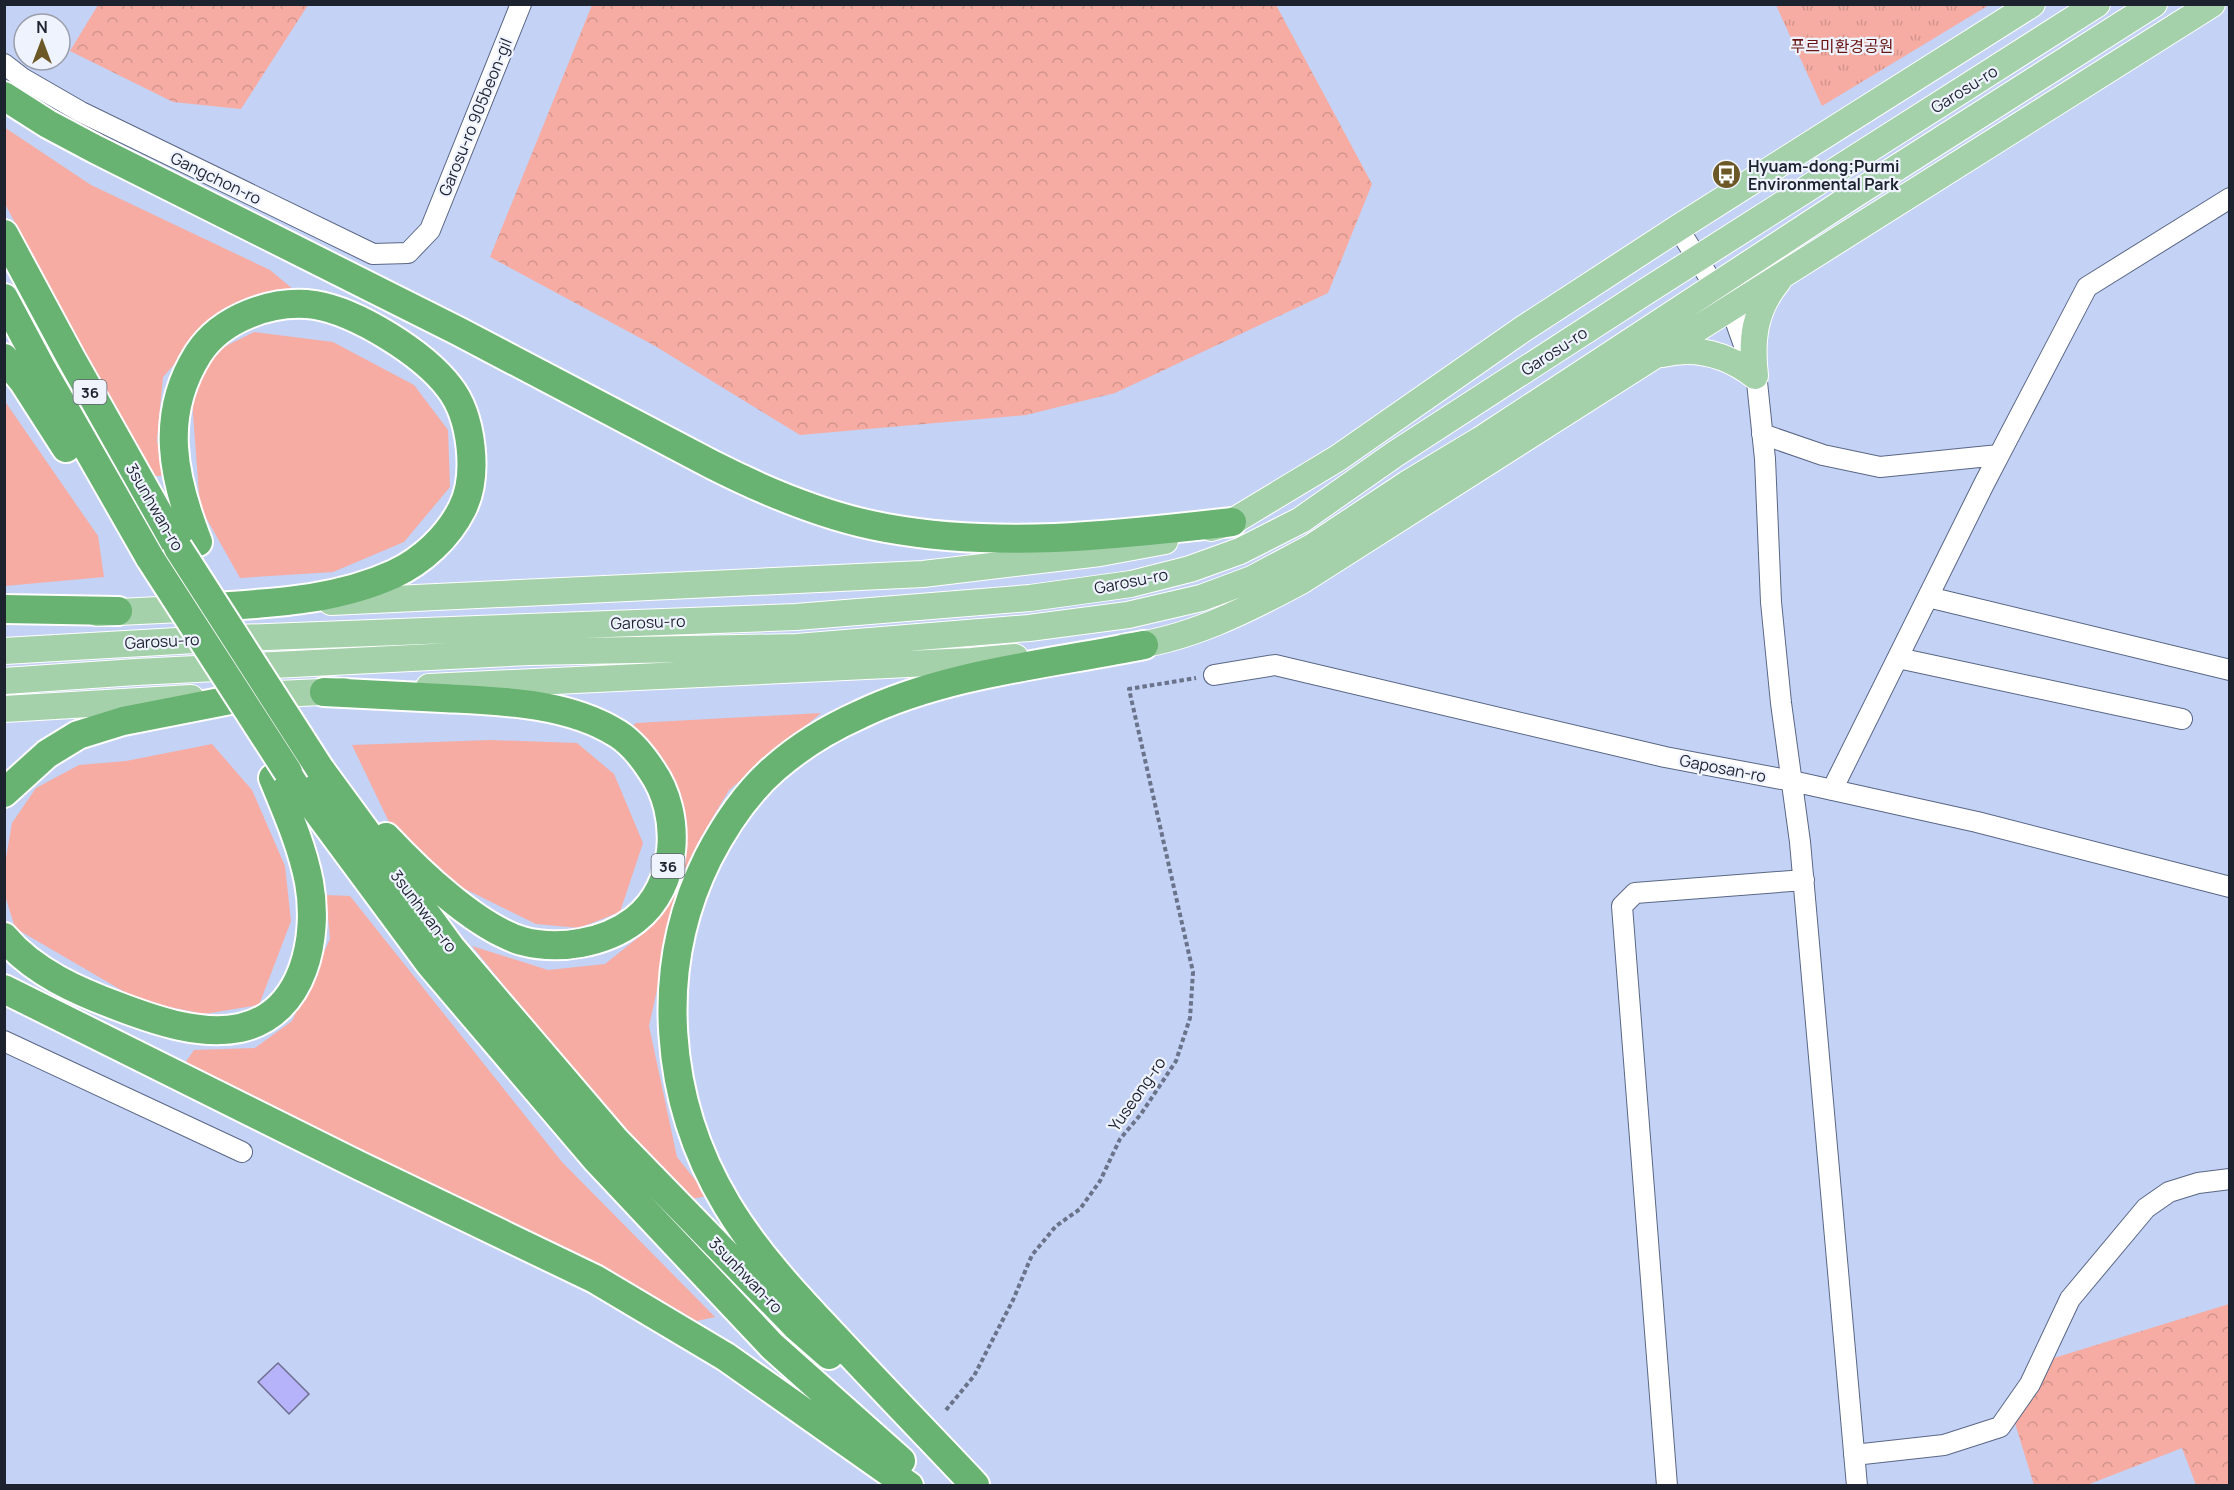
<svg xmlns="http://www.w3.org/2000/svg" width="2234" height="1490" viewBox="0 0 2234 1490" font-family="Manrope,'Noto Sans KR',sans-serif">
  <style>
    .grass { fill: #f6aca2 }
    .forest { fill: url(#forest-crowns) }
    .park { fill: url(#park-tufts) }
    .building { fill: #b7b3fa; stroke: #706e8f; stroke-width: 1.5 }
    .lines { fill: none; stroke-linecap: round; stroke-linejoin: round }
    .minor-casing { stroke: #5a6785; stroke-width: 22 }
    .major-casing { stroke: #fff; stroke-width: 28 }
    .highway-casing { stroke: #fff; stroke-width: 32 }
    .path { stroke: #6a738a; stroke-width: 4; stroke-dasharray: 4.5 3; stroke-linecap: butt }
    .minor { stroke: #fff; stroke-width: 20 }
    .major { stroke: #a4d1aa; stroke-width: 26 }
    .highway { stroke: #68b272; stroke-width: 28 }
    .highway-bridge-casing { stroke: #fff; stroke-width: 32; stroke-linecap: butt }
    .highway-bridge { stroke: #68b272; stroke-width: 28 }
    .labels { text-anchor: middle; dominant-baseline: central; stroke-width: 4.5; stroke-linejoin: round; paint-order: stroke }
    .shield { fill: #eff3fe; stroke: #5c616d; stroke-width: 1.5 }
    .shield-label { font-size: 15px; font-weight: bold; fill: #1d222f }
    .park-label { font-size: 16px; fill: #691412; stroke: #eff3fe }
    .street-label { font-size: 16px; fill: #1d222f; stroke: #eff3fe }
    .poi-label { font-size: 16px; font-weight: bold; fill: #1d222f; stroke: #eff3fe; text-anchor: start }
  </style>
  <defs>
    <pattern id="forest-crowns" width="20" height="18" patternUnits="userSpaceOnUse" patternTransform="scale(1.5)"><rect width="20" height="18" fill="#f6aca2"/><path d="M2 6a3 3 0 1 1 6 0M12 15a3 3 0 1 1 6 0" fill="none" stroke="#d2948c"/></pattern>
    <pattern id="park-tufts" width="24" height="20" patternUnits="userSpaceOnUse" patternTransform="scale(1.5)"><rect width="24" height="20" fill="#f6aca2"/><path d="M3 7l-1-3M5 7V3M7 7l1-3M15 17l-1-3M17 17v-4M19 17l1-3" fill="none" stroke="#d2948c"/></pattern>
  </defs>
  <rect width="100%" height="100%" fill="#c4d2f5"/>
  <!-- grass -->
  <path class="grass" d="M4,127L91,185L270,270L294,290L212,322L163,377L157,440L164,476H151L5,204Z
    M254,332L333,342L414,385L448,430L450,487L404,542L333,572L240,578L200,507L192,401L214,352Z
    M4,400L98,536L104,577L5,586Z
    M821,713L729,790L697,844L676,904L649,1026L677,1157L708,1196L691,1199L621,1130L472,946L548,970L605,964L645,932L671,884L683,823L627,731L636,723Z
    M490,740L577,743L614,774L643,843L620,912L579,928L536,924L461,887L389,822L352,745Z
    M212,744L252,790L285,866L291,921L259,1005L204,1014L140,1001L15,928L5,895V864L12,823L36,788L79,765L126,761Z
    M326,895L350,896L562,1162L715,1317L692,1322L575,1256L185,1063L194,1050L255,1048L292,1021L330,939Z"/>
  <!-- forest -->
  <path class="forest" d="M98,5V4L308,5L241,109L173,102L70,51Z
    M592,5H1276L1372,184L1328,293L1115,393L1026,415L800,435L655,346L490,257Z
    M2229,1304V1485H2196L2182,1448L2087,1485H2034L2014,1420L2040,1375L2054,1358Z"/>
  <!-- park -->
  <path class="park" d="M1776,5H1989L1822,106Z"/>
  <!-- building -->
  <path class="building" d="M278,1363L309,1394L289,1414L258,1382Z"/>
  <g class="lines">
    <defs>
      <path id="minor" d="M4,64L22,78L81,112L373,254L408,253L430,230L521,4
        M1678,228L1734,317L1757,382L1765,459L1771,602L1781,703L1800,842L1857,1486
        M1762,434L1823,455L1880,467L1999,455
        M1928,597L2230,670
        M1898,658L2182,719
        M1214,675L1275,665L1665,757L1792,781L1977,822L2230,887
        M1832,790L1984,484L2087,287L2230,198
        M4,1041L242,1152
        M1854,1455L1944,1445L2000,1427L2030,1384L2070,1299L2146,1208L2169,1192L2198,1183L2230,1179
        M1667,1486L1622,906L1635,893L1804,880"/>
      <path id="major" d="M1662,354C1696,346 1728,355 1755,376
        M1755,376C1751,340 1754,310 1778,281
        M1211,528L1232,522L1338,458L1523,329L1678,228L2032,4
        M331,602L923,574L1100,553L1165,541
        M97,613L202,608
        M1124,647C1186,641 1247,610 1301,581L1654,356L2212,4
        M4,651L212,639L796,617L1030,598L1131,584L1190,569L1240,551L1301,520L1395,454L1645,292L2097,4
        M4,681L136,672L529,652L797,647L1029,628L1128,615L1201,598L1252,579L1312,547L1407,484L1480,440L1854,195L2154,4
        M429,687L971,661L1015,657
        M255,695L344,691
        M4,709L191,698"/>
      <path id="highway" d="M4,96L48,124L95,149L458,331L711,464C766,492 825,517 886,528C1001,549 1117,535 1232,522
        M4,234L72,360L178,548
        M4,298L43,371L150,558
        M4,358L23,381L66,448
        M198,542C173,478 159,416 198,354C221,318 273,299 315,305C357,312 423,353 449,387C472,416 479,476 462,509C448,537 422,561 394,574C333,602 266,603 201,608
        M4,609L118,611
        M324,692C363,694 402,696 442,698C500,701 568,702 618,734C632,743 643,757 652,771C682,814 679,886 635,920C605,943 559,951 522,941C476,927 419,872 386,837
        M320,769L451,948L616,1141L797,1327L829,1355
        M288,772L430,964L596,1159L772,1346L901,1461
        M4,793L47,754L78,735L123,721L256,695
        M4,937C33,972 79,992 120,1007C157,1021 201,1036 240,1028C305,1014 319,936 309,882C302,846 287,812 273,778
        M4,989L360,1166L595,1279L726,1357L909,1486
        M975,1485C928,1435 880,1386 833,1335C794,1294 756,1253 727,1205C664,1100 653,968 708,858C725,825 746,793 775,768C799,747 830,728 859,715C946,673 1050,664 1144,645"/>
    </defs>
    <!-- minor casing -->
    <use href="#minor" class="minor-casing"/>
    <!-- major casing -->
    <use href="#major" class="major-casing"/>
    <!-- highway casing -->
    <use href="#highway" class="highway-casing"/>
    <!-- path -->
    <path class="path" d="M946,1410L974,1376L1013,1300L1032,1255L1056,1226L1080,1209L1100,1181L1120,1139L1141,1114L1176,1061L1190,1018L1193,972L1129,689L1196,678"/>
    <!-- minor -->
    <use href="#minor" class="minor"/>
    <!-- major -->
    <use href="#major" class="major"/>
    <!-- highway -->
    <use href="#highway" class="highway"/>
    <defs>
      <path id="highway-bridge" d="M178,548L320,769
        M150,558L288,772"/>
    </defs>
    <!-- highway-bridge casing -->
    <use href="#highway-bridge" class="highway-bridge-casing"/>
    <!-- highway-bridge -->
    <use href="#highway-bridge" class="highway-bridge"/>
  </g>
  <!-- icons -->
  <defs>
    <symbol id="bus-disc" viewBox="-11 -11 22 22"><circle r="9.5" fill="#6c5826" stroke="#eff3fe"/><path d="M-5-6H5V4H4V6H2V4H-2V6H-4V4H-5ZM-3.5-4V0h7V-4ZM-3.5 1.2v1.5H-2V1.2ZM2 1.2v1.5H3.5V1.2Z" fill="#fff"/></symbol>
  </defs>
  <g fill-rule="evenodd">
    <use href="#bus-disc" x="1710" y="158" width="33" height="33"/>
  </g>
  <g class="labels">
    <!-- shield labels -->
    <g class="shield">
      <rect x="73.5" y="380" width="33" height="24" rx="4.5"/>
      <rect x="651.5" y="854" width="33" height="24" rx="4.5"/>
    </g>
    <g class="shield-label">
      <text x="90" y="392">36</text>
      <text x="668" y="866">36</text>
    </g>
    <!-- park labels -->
    <g class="park-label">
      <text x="1842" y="46">푸르미환경공원</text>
    </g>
    <!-- street labels -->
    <g class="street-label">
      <text transform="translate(1964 89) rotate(-32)">Garosu-ro</text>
      <text transform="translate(475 117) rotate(-68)">Garosu-ro 905beon-gil</text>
      <text transform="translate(216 178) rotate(26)">Gangchon-ro</text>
      <text transform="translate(1554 351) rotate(-33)">Garosu-ro</text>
      <text transform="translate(155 507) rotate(60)">3sunhwan-ro</text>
      <text transform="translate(1131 581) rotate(-11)">Garosu-ro</text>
      <text transform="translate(648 622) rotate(-2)">Garosu-ro</text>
      <text transform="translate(162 641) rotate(-3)">Garosu-ro</text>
      <text transform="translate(1723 768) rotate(11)">Gaposan-ro</text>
      <text transform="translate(424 911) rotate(53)">3sunhwan-ro</text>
      <text transform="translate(1137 1094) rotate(-55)">Yuseong-ro</text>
      <text transform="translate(746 1275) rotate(46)">3sunhwan-ro</text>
    </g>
    <!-- poi labels -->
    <g class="poi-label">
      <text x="1748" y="166">Hyuam-dong;Purmi<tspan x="1748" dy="18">Environmental Park</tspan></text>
    </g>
  </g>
  <!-- border -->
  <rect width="2234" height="1490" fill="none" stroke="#1d222f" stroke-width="12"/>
  <!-- north arrow -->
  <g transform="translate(42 42)"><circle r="28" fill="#eff3fe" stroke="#9b9fab" stroke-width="1.5"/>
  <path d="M0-4.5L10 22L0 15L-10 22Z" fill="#6c5826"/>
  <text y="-9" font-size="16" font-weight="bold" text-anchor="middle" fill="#1d222f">N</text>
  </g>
</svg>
